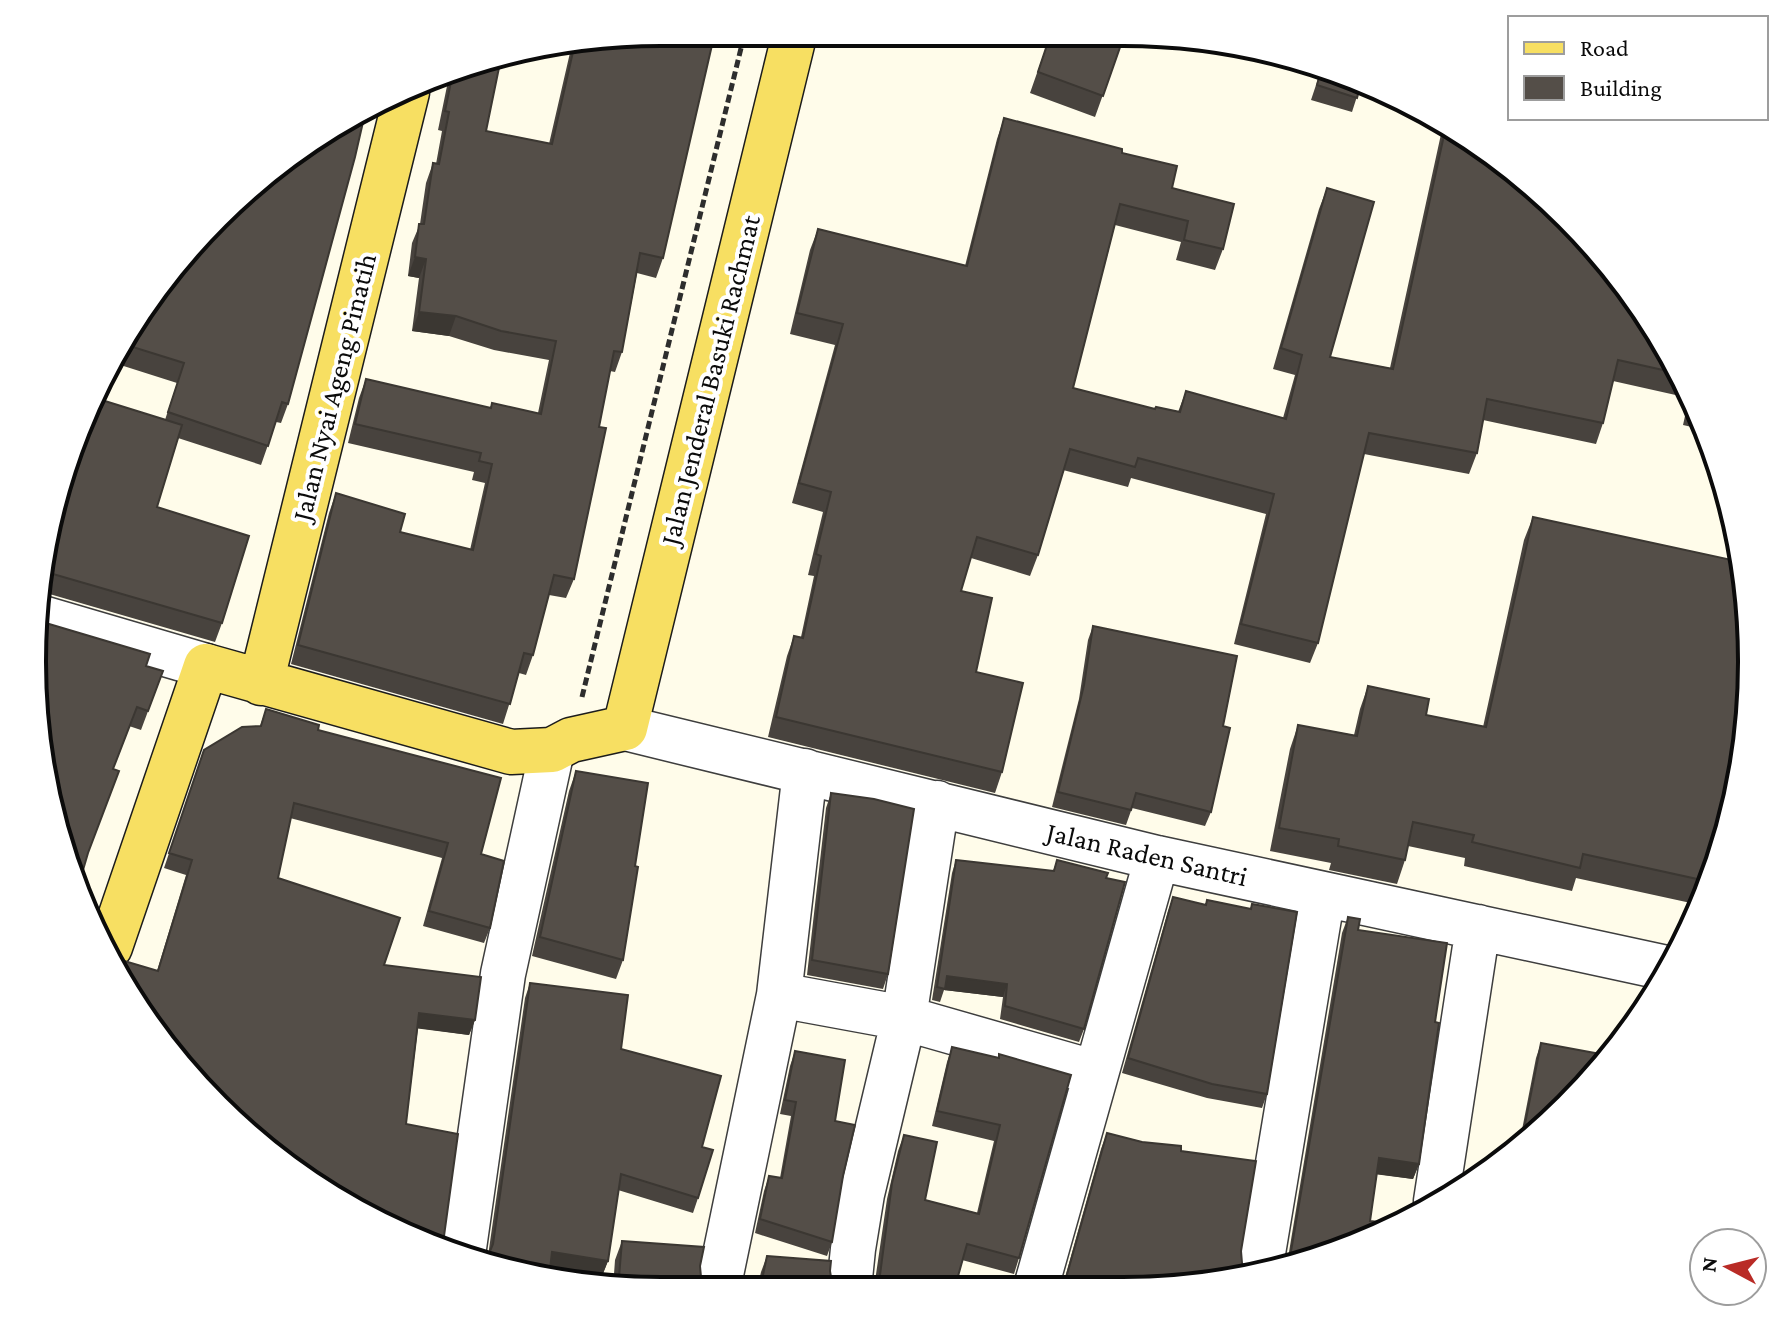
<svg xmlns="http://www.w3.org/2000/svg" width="1784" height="1323" viewBox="0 0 1784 1323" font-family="'Crimson Pro',serif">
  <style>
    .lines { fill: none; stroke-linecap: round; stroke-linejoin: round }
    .minor-casing { stroke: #3e3e3e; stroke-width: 47 }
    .major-casing { stroke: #1c1c1c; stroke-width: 47 }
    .path { stroke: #2d2d2d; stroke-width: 5; stroke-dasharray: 8 4; stroke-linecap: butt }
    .minor { stroke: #fff; stroke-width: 44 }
    .major { stroke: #f7df62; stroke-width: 44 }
    .wall { fill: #48433e }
    .shaded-wall { fill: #3b3732 }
    .building { fill: #544e48; stroke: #3b3732; stroke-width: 2 }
    .labels { text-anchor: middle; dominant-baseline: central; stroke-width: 8; stroke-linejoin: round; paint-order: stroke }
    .street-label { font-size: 28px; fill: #0b0b0b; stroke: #fff }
    .rim { fill: none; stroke: #0b0b0b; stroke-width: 4 }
  </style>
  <rect width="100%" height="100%" fill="#fffcea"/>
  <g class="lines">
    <defs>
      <path id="minor" d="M39,617L206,666
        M625,728L1157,858L1671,969
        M779,995L904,1018L1096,1073
        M1436,1201L1478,927
        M463,1255L503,974L552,750
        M1260,1271L1323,894
        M1036,1287L1157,858
        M849,1288L853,1249L862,1194L904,1018L937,803
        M718,1289L779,995L805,771"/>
      <path id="major" d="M261,683L407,92
        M110,947L206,666L511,752L552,750L571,740L625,728L795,32"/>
    </defs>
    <!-- minor casing -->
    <use href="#minor" class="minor-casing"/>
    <!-- major casing -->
    <use href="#major" class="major-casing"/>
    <!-- path -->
    <path class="path" d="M582,697L745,32"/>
    <!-- minor -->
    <use href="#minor" class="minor"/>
    <!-- major -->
    <use href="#major" class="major"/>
  </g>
  <!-- wall -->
  <path class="wall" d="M662,32L663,258L656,278L637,273L622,352L615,372L610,371L599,427L574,579L566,598L549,595L533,655L526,675L519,673L503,724L291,664L329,513L336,493L400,532L470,550L485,483L472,480L474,472L348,443L359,398L366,379L490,408L538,413L549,360L494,350L449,336L412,331L419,278L408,276L412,243L420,224L426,183L433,163L436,164L442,131L438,130L447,86L429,82L498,54L486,131L549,144L572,44Z
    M1051,33H1125L1095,117L1030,93Z
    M1321,70L1360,87L1352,112L1311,100Z
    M1004,118L1122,153L1172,188L1223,249L1215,270L1176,260L1181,242L1115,225L1073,388L1155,409L1178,412L1186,391L1283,418L1295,375L1273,369L1319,209L1327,188L1330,357L1390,368L1443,125L1472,138L1622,279L1687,384L1705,430L1683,425L1689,398L1613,381L1603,423L1596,444L1483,420L1477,453L1469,474L1364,454L1318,643L1310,663L1234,644L1266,514L1131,478L1128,487L1063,470L1038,555L1030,576L971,558L961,591L976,672L1002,772L995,793L768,737L787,656L794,636L801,637L814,576L808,575L823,512L792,503L835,345L790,334L810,250L818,229L965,266L997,139Z
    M189,246L288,404L281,423L276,422L261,465L178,438L157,507L222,623L215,642L46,593L44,538L165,420L177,383L111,362Z
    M1533,517L1718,864L1700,905L1576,878L1572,891L1464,866L1465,858L1408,846L1405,860L1397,884L1329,870L1331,863L1270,851L1290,749L1298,725L1354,735L1360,709L1368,686L1426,715L1483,727L1524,540Z
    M1093,626L1223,726L1211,812L1205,826L1132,808L1126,825L1052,807L1079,699L1088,640Z
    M146,666L163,671L141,730L129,726L113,769L87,857L66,864Z
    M266,709L318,730L481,854L490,928L484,943L423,926L442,858L290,818L278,878L384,965L475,1020L469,1035L418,1028L406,1124L444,1236L157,971L186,875L164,868L199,765L260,726Z
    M576,771L635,866L623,960L616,979L532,956L569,791Z
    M831,793L888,974L883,989L807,975L826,808Z
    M956,860L1053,871L1057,860L1084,1029L1079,1042L1000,1019L1003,997L944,990L940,1002L932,1000L952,873Z
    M1173,897L1205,905L1207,900L1251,909L1252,904L1267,1094L1262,1108L1207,1098L1122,1073L1168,911Z
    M1348,917L1435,1022L1419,1164L1413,1179L1377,1174L1370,1221L1364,1243L1287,1264L1342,933Z
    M530,983L621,1049L702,1147L698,1198L693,1213L618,1190L608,1261L602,1276L550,1268L488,1256L525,998Z
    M1541,1043L1595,1077L1527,1141L1520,1140L1536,1058Z
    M952,1047L998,1058L999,1054L1019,1258L1014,1274L962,1260L874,1288L887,1199L898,1151L904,1135L925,1200L977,1213L994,1141L932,1126L947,1062Z
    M795,1051L835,1121L843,1176L832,1242L827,1256L755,1233L764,1191L769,1176L780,1178L791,1116L780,1114L790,1066Z
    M1107,1133L1181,1151L1241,1251L1242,1263L1064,1281L1101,1149Z
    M622,1241L620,1290L613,1288L615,1260Z
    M767,1256L830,1271L832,1283L836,1288L757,1289L761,1272Z"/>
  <!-- shaded-wall -->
  <path class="shaded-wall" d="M415,257L426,259L419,278L408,276Z
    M419,312L456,316L449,336L412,331Z
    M42,574H53L46,593H41Z
    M947,976L1007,984L1003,997L944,990Z
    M419,1013L475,1020L469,1035L414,1028Z
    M1379,1158L1419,1164L1413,1179L1374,1174Z
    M552,1252L608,1261L602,1276L547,1267Z"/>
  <!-- building -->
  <path class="building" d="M662,32H715L663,258L640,253L622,352L614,351L599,427L606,428L574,579L554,575L533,655L524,653L510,704L298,645L336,493L405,514L400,532L473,550L492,464L479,461L481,453L355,424L366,379L491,408L492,403L541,414L556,341L501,331L456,316L419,312L426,259L415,257L419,224H424L433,163L439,164L449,112L445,111L453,72L498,54L502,53L486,131L552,144L575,43Z
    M1051,33H1125L1103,96L1038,72Z
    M1321,70L1360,87L1357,98L1317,85Z
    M366,109L355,157L288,404L282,402L268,446L168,412L184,363L123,344L189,246L346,117Z
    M1004,118L1122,149V153L1177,166L1172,188L1234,204L1223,249L1184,240L1188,221L1120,204L1073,388L1155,409L1156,407L1180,412L1186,391L1286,419L1302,355L1281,348L1327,188L1374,202L1330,357L1393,369L1446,126L1472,138L1622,279L1681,374L1618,360L1603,423L1487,399L1477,453L1369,433L1318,643L1241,624L1274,494L1138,458L1135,467L1070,449L1038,555L977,537L961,591L992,598L976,672L1023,683L1002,772L776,717L794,636L803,638L821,556L816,554L831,492L799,483L843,324L797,313L818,229L967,266Z
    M1692,396L1696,405L1690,404Z
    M92,397L182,425L157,507L249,536L222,623L53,574H42L44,538Z
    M1533,517L1741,562L1751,621L1747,744L1718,864L1711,882L1583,854L1580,868L1472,842L1474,835L1413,822L1405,860L1338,846L1339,839L1279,828L1298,725L1357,736L1368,686L1429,699L1426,715L1486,727Z
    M39,621L150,654L146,666L163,671L148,711L137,707L113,769L119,771L88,853L78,887L66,864L33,703Z
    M1093,626L1237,656L1223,726L1230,728L1211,812L1136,793L1131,810L1058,792L1084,685Z
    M266,709L319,725L318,730L501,778L481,854L504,861L490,928L429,911L448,843L294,803L278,878L400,918L384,965L481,977L475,1020L419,1013L406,1124L458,1134L444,1236L445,1247L347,1207L247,1135L162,1044L119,965L121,960L158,971L192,860L169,853L204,750L242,727L261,726Z
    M576,771L648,783L635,866L638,867L623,960L540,937Z
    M831,793L874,799L914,809L888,974L812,960Z
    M956,860L1054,871L1057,860L1108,873L1106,878L1125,882L1084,1029L1005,1006L1007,984L947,976L945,989L937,987Z
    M1173,897L1206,905L1207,900L1251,909L1252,904L1297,912L1267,1094L1212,1084L1128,1058Z
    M1348,917L1360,919L1358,930L1447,943L1435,1022L1439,1023L1419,1164L1379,1158L1370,1221L1396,1224L1364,1243L1289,1263Z
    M530,983L628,995L621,1049L721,1076L702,1147L713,1150L698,1198L621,1174L608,1261L552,1252L549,1278L498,1269L479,1262L488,1256L493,1244Z
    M1541,1043L1611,1056L1595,1077L1540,1128L1541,1127L1525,1124Z
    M952,1047L999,1058V1054L1071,1075L1019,1258L967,1244L955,1287L874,1288L880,1275L892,1183L904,1135L937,1142L925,1200L979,1214L1000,1125L937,1111Z
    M795,1051L845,1060L835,1121L855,1125L843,1176L832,1242L760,1219L769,1176L782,1178L796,1102L785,1100Z
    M1107,1133L1142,1142L1181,1146V1151L1256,1161L1241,1251L1242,1263L1249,1274L1205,1286L1060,1287L1066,1278Z
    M622,1241L704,1247L700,1266L701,1277L706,1285V1289H618Z
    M767,1256L831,1261L830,1271L832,1283L836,1288L760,1289Z"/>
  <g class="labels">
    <!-- street labels -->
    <g class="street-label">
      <text transform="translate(710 380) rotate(-76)">Jalan Jenderal Basuki Rachmat</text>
      <text transform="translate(334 387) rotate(-76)">Jalan Nyai Ageng Pinatih</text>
      <text transform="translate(1147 854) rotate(13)">Jalan Raden Santri</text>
    </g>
  </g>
  <!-- crop -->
  <path d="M0 0H1784V1323H0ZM661 46H1123A615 615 0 0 1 1738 661V662A615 615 0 0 1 1123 1277H661A615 615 0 0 1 46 662V661A615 615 0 0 1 661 46Z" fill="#fff" fill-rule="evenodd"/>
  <path class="rim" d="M661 46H1123A615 615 0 0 1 1738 661V662A615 615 0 0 1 1123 1277H661A615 615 0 0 1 46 662V661A615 615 0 0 1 661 46Z"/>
  <!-- legend -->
  <rect x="1508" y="16" width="260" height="104" fill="#ffffff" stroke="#9d9d9d" stroke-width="2"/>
  <rect x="1524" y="42" width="40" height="12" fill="#f7df62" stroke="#9d9d9d" stroke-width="2"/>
  <text x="1580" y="56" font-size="24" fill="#0b0b0b">Road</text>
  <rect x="1524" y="76" width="40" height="24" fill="#544e48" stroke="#9d9d9d" stroke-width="2"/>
  <text x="1580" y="96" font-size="24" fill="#0b0b0b">Building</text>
  <!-- north arrow -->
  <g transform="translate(1728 1267) rotate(277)"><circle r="38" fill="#ffffff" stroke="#9d9d9d" stroke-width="2"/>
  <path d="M0-6L14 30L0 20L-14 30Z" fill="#b92b26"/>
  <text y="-12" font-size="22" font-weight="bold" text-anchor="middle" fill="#0b0b0b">N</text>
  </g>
</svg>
